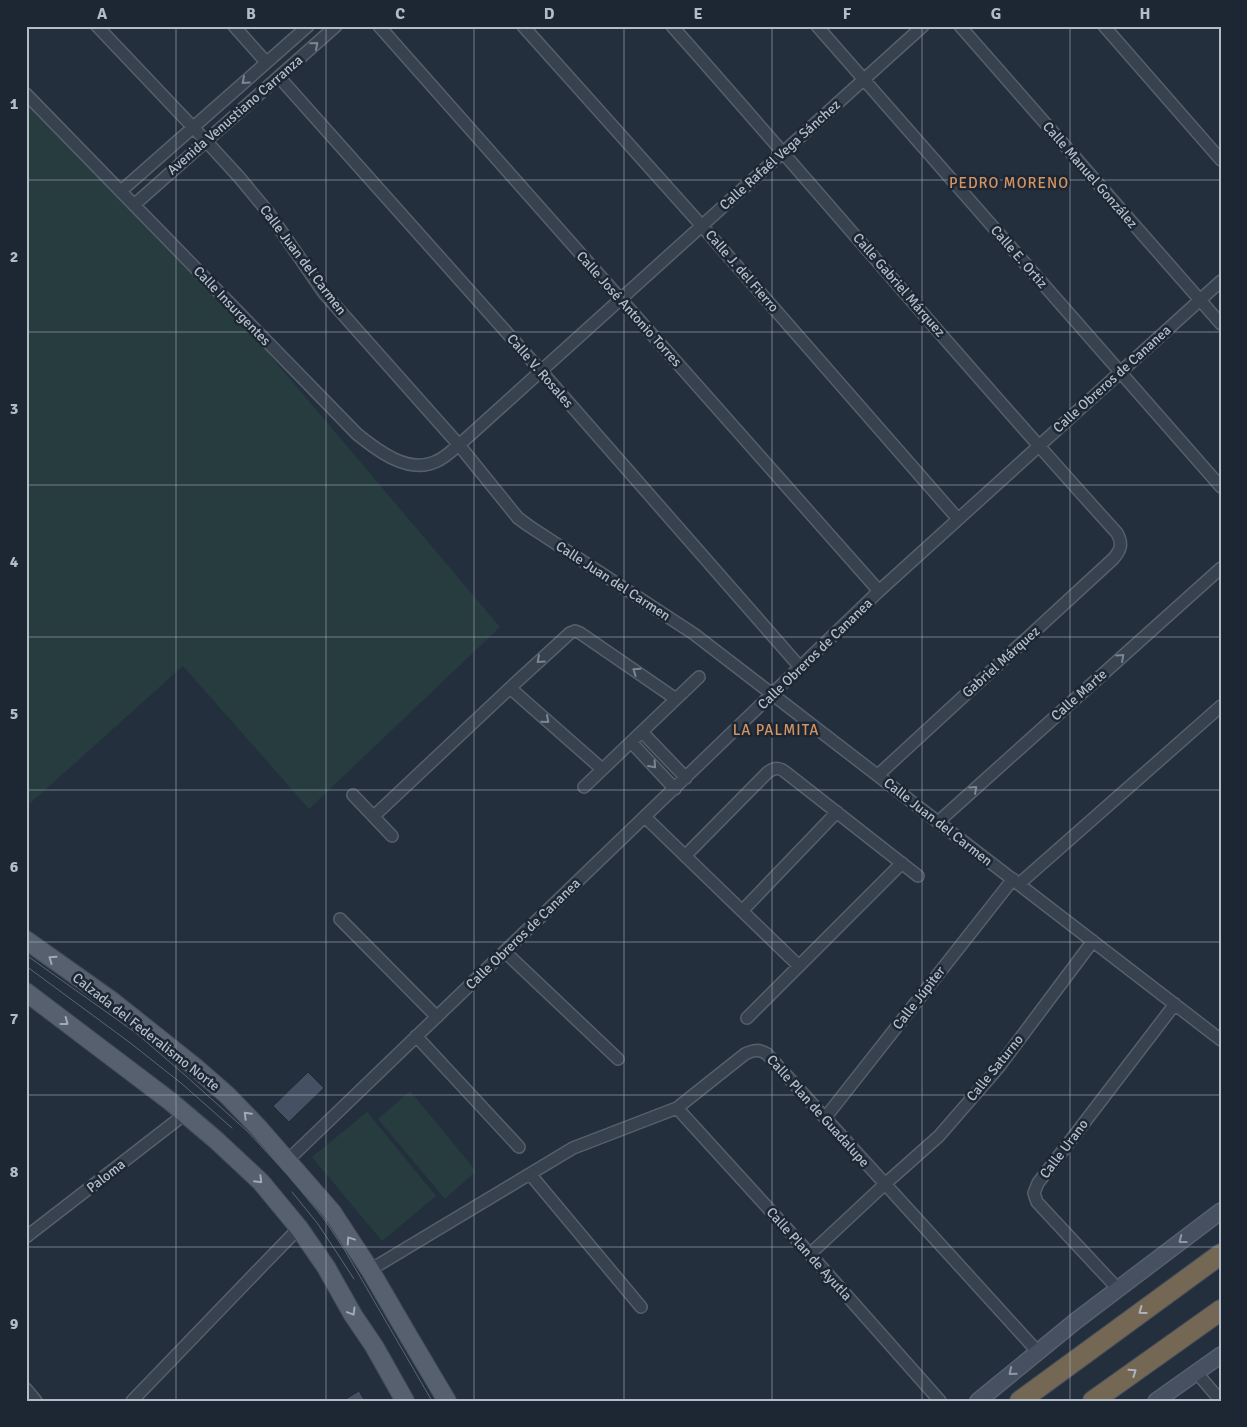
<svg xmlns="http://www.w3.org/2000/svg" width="1247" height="1427" viewBox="0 0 1247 1427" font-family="Signika,sans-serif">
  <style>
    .green { fill: #263c3f }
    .building { fill: #455162; stroke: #1f2835 }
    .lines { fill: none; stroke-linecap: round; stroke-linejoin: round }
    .street-casing { stroke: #565f6c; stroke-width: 14 }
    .secondary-casing { stroke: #565f6c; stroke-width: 18 }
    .primary-casing { stroke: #414a57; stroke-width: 20 }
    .highway-casing { stroke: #434c59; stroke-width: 22 }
    .street { stroke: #38414e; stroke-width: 11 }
    .secondary { stroke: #465061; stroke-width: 15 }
    .primary { stroke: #56606e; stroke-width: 18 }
    .highway { stroke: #746855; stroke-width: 20 }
    .tram { stroke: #5a6575; stroke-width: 1 }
    .oneway { stroke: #7c8592 }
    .oneway2 { stroke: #a1aab7 }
    .oneway3 { stroke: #8e96a5 }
    .oneway4 { stroke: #aeb4bd }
    .grid { fill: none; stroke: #b4bcc9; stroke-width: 1; stroke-opacity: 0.55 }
    .labels { text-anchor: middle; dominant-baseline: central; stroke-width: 5; stroke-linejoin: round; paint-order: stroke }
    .street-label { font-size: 14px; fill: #b4bcc9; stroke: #1d2633 }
    .neighbourhood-label { font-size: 15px; letter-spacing: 1px; fill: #d59563; stroke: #1d2633 }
    .neatline { fill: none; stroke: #b4bcc9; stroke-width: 2 }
    .grid-label { font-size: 16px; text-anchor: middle; font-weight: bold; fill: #b4bcc9 }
  </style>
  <rect width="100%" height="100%" fill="#242f3e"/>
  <!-- green -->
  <path class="green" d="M26,102L258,341L500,627L309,809L183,666L26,807Z
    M410,1091L476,1171L445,1199L378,1119Z
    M367,1112L436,1196L382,1241L312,1157Z"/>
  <!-- building -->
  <path class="building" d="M308,1072L324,1088L289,1122L273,1106Z
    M359,1391L365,1401H344V1400Z"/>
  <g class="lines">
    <defs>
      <path id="street" d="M97,26L206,141L239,177L268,212L324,293L459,445L518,518L529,526L694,634L1221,1040
        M234,26L266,62
        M379,26L879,591
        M523,26L702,226L958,519
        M672,26C821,194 966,367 1117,533C1123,544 1121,550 1113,559L878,775
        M817,26L1221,487
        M960,26L1221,324
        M1104,26L1221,160
        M279,77L541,371L800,667
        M26,94L357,434C378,451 409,475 437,461C446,457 452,450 459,445L923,26
        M121,191L308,26
        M134,205L336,26
        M510,688L602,769
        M642,732L686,778
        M631,742L675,789
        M584,787L699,677
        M353,795L392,836
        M374,816L510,688L570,633L575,631L580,633L676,699
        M645,817L799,966
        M938,822L1221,568
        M685,856L768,772C774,768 778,767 784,771L918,876
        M1019,884L1221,706
        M742,911L837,812
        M340,919L437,1017
        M505,952L618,1059
        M747,1018L902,863
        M416,1036L519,1147
        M677,1108L810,1254L940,1401
        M825,1118L1013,879
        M288,1160L879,591L1221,281
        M530,1174L641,1307
        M26,1237L185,1114
        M810,1254L885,1184L939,1136L998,1068L1093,941
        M370,1270L573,1148L677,1108L745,1054C753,1050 759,1049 767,1054L1037,1351
        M1118,1289L1037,1202L1034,1193L1038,1183L1175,1004
        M1196,1372L1221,1401
        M26,1389L36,1401
        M132,1401L263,1265L299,1228"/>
      <path id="secondary" d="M978,1401L1077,1320L1221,1211
        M1156,1401L1221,1355"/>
      <path id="primary" d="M26,940L112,1001L195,1067L227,1095L257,1126L332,1212L370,1270L409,1337L447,1401
        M26,992L170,1101L216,1140L261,1182L299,1228L326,1267L353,1315L374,1346L405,1401"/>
      <path id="highway" d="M1020,1401L1221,1254
        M1093,1401L1221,1310"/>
    </defs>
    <!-- street casing -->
    <use href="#street" class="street-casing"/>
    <!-- secondary casing -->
    <use href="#secondary" class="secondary-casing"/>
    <!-- primary casing -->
    <use href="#primary" class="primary-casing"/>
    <!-- highway casing -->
    <use href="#highway" class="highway-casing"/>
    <!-- street -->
    <use href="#street" class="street"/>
    <!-- secondary -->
    <use href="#secondary" class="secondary"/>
    <!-- primary -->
    <use href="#primary" class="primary"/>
    <!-- highway -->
    <use href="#highway" class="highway"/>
    <!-- tram -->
    <path class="tram" d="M26,955L136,1033L186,1076L247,1131L288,1175L324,1219L344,1249L432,1401
      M26,966L129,1042L181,1083L232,1128
      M292,1192L318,1224L354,1279"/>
  </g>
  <!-- one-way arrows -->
  <defs><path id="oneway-chevron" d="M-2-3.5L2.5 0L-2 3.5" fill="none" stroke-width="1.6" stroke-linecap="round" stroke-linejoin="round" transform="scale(1.25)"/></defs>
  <g class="oneway">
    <use href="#oneway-chevron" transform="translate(315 45) rotate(-41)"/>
    <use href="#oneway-chevron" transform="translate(245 81) rotate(138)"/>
    <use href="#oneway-chevron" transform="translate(1121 657) rotate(-42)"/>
    <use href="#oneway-chevron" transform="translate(540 660) rotate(138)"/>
    <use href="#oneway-chevron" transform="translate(636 671) rotate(-145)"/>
    <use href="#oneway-chevron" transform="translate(546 720) rotate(41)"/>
    <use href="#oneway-chevron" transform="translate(653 765) rotate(48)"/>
    <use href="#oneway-chevron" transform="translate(974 789) rotate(-42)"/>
  </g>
  <g class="oneway2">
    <use href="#oneway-chevron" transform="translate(52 959) rotate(-145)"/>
    <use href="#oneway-chevron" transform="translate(65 1022) rotate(37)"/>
    <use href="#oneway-chevron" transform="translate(247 1115) rotate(-135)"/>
    <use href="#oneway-chevron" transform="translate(259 1180) rotate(45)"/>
    <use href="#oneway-chevron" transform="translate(350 1240) rotate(-124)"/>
    <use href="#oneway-chevron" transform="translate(352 1312) rotate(59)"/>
  </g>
  <g class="oneway3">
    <use href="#oneway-chevron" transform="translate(1182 1240) rotate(143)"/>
    <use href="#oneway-chevron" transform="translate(1012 1372) rotate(140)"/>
  </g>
  <g class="oneway4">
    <use href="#oneway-chevron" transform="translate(1142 1311) rotate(144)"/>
    <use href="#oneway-chevron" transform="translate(1133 1372) rotate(-35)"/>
  </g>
  <!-- grid -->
  <path class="grid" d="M176,26V1401M326,26V1401M474,26V1401M624,26V1401M772,26V1401M922,26V1401M1070,26V1401M26,180H1221M26,332H1221M26,485H1221M26,637H1221M26,790H1221M26,942H1221M26,1095H1221M26,1247H1221"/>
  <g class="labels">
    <!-- street labels -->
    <g class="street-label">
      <text transform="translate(235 115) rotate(-41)">Avenida Venustiano Carranza</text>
      <text transform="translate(780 155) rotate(-42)">Calle Rafaél Vega Sánchez</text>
      <text transform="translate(1090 175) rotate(49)">Calle Manuel González</text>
      <text transform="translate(1019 257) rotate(49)">Calle E. Ortiz</text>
      <text transform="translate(303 260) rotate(53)">Calle Juan del Carmen</text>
      <text transform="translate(742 271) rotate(49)">Calle J. del Fierro</text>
      <text transform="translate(899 285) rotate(49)">Calle Gabriel Márquez</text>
      <text transform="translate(232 306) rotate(46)">Calle Insurgentes</text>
      <text transform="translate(629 309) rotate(48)">Calle José Antonio Torres</text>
      <text transform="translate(540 371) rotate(49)">Calle V. Rosales</text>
      <text transform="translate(1112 379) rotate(-42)">Calle Obreros de Cananea</text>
      <text transform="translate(613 581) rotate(33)">Calle Juan del Carmen</text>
      <text transform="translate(815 654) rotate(-44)">Calle Obreros de Cananea</text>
      <text transform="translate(1001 662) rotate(-42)">Gabriel Márquez</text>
      <text transform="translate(1079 695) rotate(-42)">Calle Marte</text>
      <text transform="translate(938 822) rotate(38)">Calle Juan del Carmen</text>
      <text transform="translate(523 934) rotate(-44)">Calle Obreros de Cananea</text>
      <text transform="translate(919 998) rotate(-52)">Calle Júpiter</text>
      <text transform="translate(146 1032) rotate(38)">Calzada del Federalismo Norte</text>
      <text transform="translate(995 1068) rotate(-51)">Calle Saturno</text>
      <text transform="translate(818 1111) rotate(48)">Calle Plan de Guadalupe</text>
      <text transform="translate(1064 1149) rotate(-53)">Calle Urano</text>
      <text transform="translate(106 1176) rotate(-38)">Paloma</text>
      <text transform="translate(809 1254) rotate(48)">Calle Plan de Ayutla</text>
    </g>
    <!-- neighbourhood labels -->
    <g class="neighbourhood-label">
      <text x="1009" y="183">PEDRO MORENO</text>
      <text x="776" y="730">LA PALMITA</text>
    </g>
  </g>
  <!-- border -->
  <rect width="1247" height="1427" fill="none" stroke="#1d2633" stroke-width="55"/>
  <rect x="28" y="28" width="1192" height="1372" class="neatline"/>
  <g class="grid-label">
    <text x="102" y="19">A</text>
    <text x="251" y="19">B</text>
    <text x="400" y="19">C</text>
    <text x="549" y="19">D</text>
    <text x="698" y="19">E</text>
    <text x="847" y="19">F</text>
    <text x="996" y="19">G</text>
    <text x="1145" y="19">H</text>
    <text x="14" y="109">1</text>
    <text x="14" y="262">2</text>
    <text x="14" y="414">3</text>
    <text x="14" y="567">4</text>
    <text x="14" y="719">5</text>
    <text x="14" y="872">6</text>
    <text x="14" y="1024">7</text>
    <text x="14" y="1177">8</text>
    <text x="14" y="1329">9</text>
  </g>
</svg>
